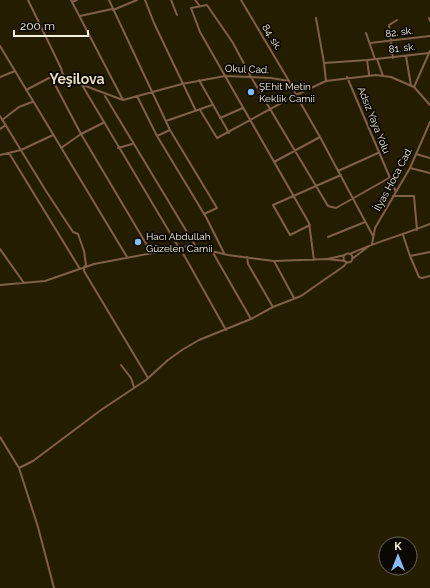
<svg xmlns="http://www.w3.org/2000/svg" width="430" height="588" viewBox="0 0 430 588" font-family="Raleway,sans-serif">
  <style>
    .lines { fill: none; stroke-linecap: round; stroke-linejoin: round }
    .street { stroke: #7f6148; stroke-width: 2 }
    .poi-dot { fill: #82bcfa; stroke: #0b0801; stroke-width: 1.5 }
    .labels { text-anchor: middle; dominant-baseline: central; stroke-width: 3.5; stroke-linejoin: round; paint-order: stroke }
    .street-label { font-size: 10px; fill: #f7f1e1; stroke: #0b0801 }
    .poi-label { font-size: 10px; fill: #f7f1e1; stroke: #0b0801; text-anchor: start }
    .district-label { font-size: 14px; font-weight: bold; fill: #eadfbf; stroke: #0b0801 }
  </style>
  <rect width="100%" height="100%" fill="#251d02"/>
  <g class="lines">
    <!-- street -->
    <path class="street" d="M28,0L61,68L64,78
      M71,0L123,100
      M109,0L170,130L217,208L204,214
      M145,0L154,23L196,111
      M171,0L177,15
      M195,0L199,5
      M241,0L289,81
      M72,2L77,0
      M113,10L137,0
      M80,16L112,9
      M316,18L324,63
      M429,18L430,21
      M366,33L375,59
      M370,43L430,36
      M0,46L127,257
      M406,56L411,86
      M393,58L389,25L397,20
      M377,59L383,76
      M367,60L429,53
      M0,77L15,71
      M51,77L81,134L151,252
      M347,77L396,192
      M199,80L229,133
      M326,81L324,63L367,60L369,74
      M82,85L179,248
      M414,87L430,51
      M26,90L51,77L64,78L123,100L182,84L225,76L271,78L289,81L296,95L326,81L376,75L391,77L414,87L430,105
      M105,96L196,247
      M137,96L157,136
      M200,110L217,138L296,95L320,137L373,236
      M0,116L46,191L73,232L78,234L84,251L86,265L84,267V271L148,378
      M220,118L243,108
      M2,120L19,107L32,102
      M166,121L212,105
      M0,129L6,125
      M170,130L157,136L206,217L224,253
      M61,148L81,134L103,123
      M118,148L132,144
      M9,153L80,269
      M416,154L430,158
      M0,155L21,150L53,135
      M274,162L320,137
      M410,168L430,173
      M338,171L378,153
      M393,196H414L417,230
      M310,225L290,235L273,205L316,186L328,206L336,208L389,178
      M403,235L410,256L430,252
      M328,237L365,222
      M372,244L375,228L410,168L430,122
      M180,248L226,330
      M0,249L24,283
      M212,251L251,319
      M343.5 258a4.5 4.5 0 1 1 9 0a4.5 4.5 0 1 1-9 0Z
      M350,254C375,242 403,235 430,224
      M410,256L419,277L422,278L430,276
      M247,257L248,264L273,307
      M328,259L345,255
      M352,259L369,246
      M314,260L309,223L200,32L191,8L207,5L233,43L251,77L316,186L341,175
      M274,261L294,298
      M0,285L45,281L94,264L190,246L228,255L274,261L327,259L345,261
      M121,365L131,378L134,387
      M0,437L19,468L38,527L54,588
      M19,468L33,461L101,410L146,380L168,360L182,350L199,340L251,319L273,307L301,296L344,266L347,262"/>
  </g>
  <!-- markers -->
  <g class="poi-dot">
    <circle cx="251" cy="92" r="4"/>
    <circle cx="138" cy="242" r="4"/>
  </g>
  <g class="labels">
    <!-- street labels -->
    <g class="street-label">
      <text transform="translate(399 32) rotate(-7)">82. sk.</text>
      <text transform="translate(272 37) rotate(59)">84. sk.</text>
      <text transform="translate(402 48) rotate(-6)">81. sk.</text>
      <text transform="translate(247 69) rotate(2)">Okul Cad.</text>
      <text transform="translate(374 120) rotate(68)">Adsız Yaya Yolu</text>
      <text transform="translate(393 179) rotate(-62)">İlyas Hoca Cad.</text>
    </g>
    <!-- poi labels -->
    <g class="poi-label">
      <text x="259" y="86">ŞEhit Metin<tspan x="259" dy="12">Keklik Camii</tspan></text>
      <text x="146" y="236">Hacı Abdullah<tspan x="146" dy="12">Güzelen Camii</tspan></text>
    </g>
    <!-- district labels -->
    <g class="district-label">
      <text x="77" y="79">Yeşilova</text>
    </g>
  </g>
  <!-- north arrow -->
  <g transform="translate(398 556)"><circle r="19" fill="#0b0801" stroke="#69655b"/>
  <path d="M0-3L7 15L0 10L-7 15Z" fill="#82bcfa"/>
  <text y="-6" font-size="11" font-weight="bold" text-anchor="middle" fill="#f7f1e1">K</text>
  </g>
  <!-- scale -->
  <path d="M14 30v6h74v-6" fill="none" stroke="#f7f1e1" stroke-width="2"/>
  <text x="20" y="30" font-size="12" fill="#f7f1e1" stroke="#0b0801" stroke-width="3" paint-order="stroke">200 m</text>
</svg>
